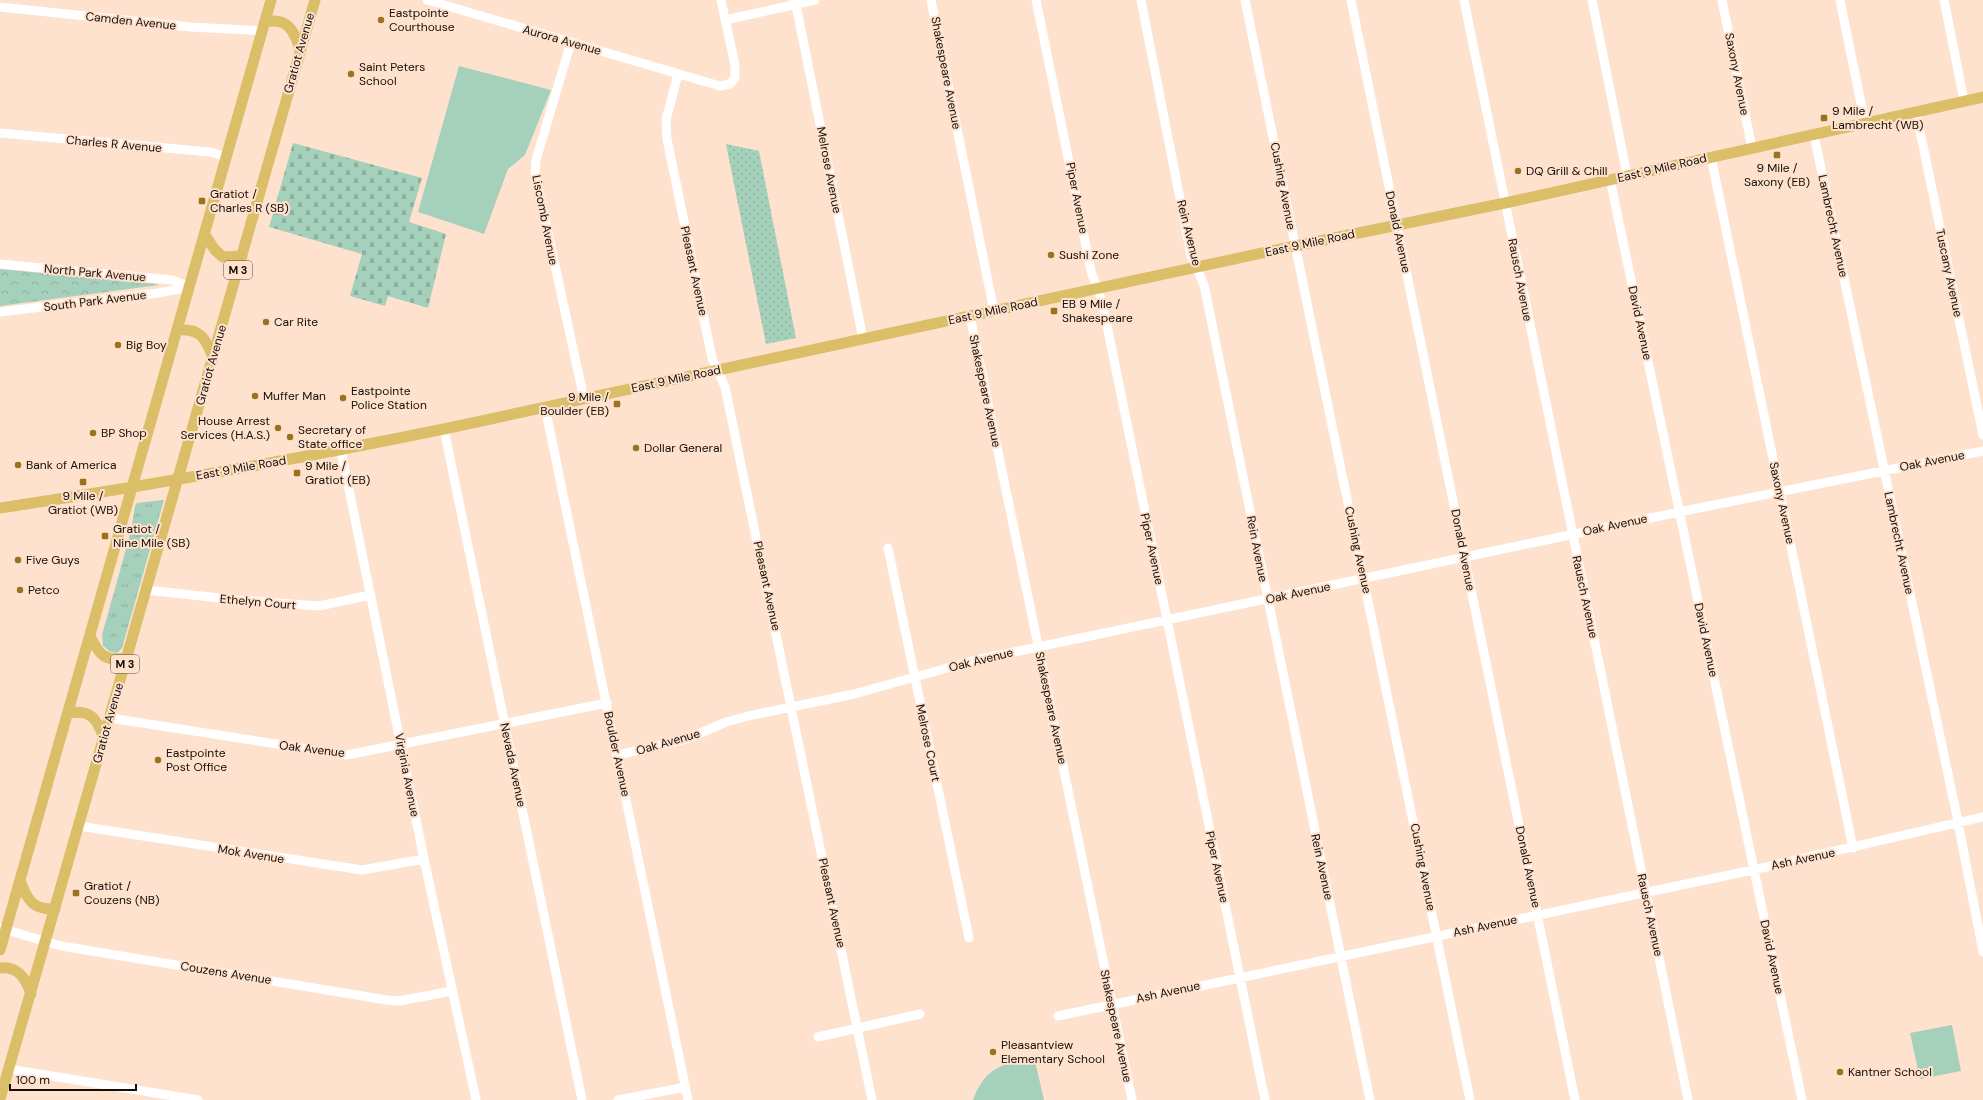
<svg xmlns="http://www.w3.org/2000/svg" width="1983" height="1100" viewBox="0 0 1983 1100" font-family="'DM Sans',sans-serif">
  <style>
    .grass { fill: url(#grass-tufts) }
    .forest { fill: url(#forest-crowns) }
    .cemetery { fill: url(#cemetery-stones) }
    .garden { fill: url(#garden-dots) }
    .pitch { fill: #a5d0bc }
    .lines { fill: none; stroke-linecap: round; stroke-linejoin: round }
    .minor { stroke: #fff; stroke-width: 9 }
    .major { stroke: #dbbe68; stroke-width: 11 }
    .poi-dot { fill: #99731e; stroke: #fee2cd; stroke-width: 1.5 }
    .labels { text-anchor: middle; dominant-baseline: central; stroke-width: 4; stroke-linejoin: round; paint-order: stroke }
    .shield { fill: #fee2cd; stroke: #5c4d42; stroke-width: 1 }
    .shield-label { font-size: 11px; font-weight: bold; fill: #160d07 }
    .poi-label { font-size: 12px; fill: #160d07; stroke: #fee2cd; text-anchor: start }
    .street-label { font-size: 12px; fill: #160d07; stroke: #fee2cd }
  </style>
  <defs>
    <pattern id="grass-tufts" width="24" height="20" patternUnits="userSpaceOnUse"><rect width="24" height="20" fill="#a5d0bc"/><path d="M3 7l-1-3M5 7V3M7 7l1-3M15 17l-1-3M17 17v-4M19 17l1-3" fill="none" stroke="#8db1a0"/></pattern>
    <pattern id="forest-crowns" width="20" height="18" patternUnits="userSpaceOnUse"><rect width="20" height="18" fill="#a5d0bc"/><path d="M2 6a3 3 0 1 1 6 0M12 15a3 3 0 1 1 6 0" fill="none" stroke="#8db1a0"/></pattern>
    <pattern id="cemetery-stones" width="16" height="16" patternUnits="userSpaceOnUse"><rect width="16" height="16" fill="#a5d0bc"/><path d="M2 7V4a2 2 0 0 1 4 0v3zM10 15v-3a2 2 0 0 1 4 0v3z" fill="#8db1a0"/></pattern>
    <pattern id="garden-dots" width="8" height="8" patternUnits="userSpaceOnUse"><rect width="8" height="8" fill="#a5d0bc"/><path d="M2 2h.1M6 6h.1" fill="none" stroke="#8db1a0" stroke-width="1.8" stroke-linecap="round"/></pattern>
  </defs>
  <rect width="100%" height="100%" fill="#fee2cd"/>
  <!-- grass -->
  <path class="grass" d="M162,500H164L122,648L117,653L109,651L103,645L102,635L131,531L135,506L137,503Z"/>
  <!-- forest -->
  <path class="forest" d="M0,269L156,284L159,285L0,306Z"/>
  <!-- cemetery -->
  <path class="cemetery" d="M293,143L422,178L409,222L446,234L428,308L388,296L385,306L350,296L362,254L269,227Z"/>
  <!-- garden -->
  <path class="garden" d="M726,144L759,151L796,338L766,344Z"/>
  <!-- pitch -->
  <path class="pitch" d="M459,66L551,90L525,155L508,169L484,234L418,212Z
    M1952,1025L1961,1071L1920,1079L1910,1033Z
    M1018,1060L1035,1061L1044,1100H973C982,1075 994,1067 1018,1060Z"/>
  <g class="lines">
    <!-- minor -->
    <path class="minor" d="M427,0L720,86L730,84L735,78V65L721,0
      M795,0L863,339
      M931,0L994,311
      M1036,0L1092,275L1098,289L1103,306L1265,1100
      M1141,0L1191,255L1204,285L1370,1100
      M1245,0L1470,1100
      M1351,0L1575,1100
      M1464,0L1688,1100
      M1592,0L1627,175
      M1722,0L1752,148
      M1840,0L1865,123
      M1944,0L1964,101
      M0,7L191,27L263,31
      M725,20L815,0
      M571,42L536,160L535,173L584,399
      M678,74L666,120L667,139L712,358L725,387L872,1100
      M1916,112L1983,435
      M0,133L210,152L227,157
      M1814,135L1957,817L1983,952
      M1711,157L1853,848
      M1610,179L1802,1100
      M0,264L172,280L190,287
      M0,312L158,293L190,287
      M970,316L1132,1100
      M545,407L688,1100
      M444,429L582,1100
      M341,450L424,859L476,1100
      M888,548L969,938
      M146,590L238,600L319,606L370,595
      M110,718L347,755L607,703
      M618,755L687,739L726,722L748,716L854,694L976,660L1679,512L1983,451
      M79,826L362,870L424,859
      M0,928L61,946L387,1000L399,1001L452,991
      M1058,1016L1753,870L1983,817
      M818,1037L920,1014
      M9,1069L198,1100
      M618,1100L686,1087"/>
    <!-- major -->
    <path class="major" d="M265,22C287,17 294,30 300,49
      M205,235L215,250L223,257L242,256
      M177,330C200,328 206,338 213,358
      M0,508C149,486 297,459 444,429L1295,246L1505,203L1983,97
      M90,636C99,655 105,662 127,658
      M68,713C91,709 97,719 104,738
      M20,880C27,900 33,910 55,909
      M0,950L271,0
      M0,968C18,966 26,978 31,994
      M0,1099L315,0"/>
  </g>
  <!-- markers -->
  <g class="poi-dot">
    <circle cx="381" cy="20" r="4"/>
    <circle cx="351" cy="74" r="4"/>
    <rect x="1820" y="114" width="8" height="8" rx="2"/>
    <rect x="1773" y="151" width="8" height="8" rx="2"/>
    <circle cx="1518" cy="171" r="4"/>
    <rect x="198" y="197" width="8" height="8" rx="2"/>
    <circle cx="1051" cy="255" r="4"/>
    <rect x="1050" y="307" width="8" height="8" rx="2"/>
    <circle cx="266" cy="322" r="4"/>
    <circle cx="118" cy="345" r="4"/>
    <circle cx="255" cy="396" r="4"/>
    <circle cx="343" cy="398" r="4"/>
    <rect x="613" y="400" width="8" height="8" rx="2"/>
    <circle cx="278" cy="428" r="4"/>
    <circle cx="93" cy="433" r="4"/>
    <circle cx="290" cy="437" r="4"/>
    <circle cx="636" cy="448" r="4"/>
    <circle cx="18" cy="465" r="4"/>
    <rect x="293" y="469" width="8" height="8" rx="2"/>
    <rect x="79" y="478" width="8" height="8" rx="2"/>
    <rect x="101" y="532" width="8" height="8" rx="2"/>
    <circle cx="18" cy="560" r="4"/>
    <circle cx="20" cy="590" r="4"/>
    <circle cx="158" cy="760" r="4"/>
    <rect x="72" y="889" width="8" height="8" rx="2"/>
    <circle cx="993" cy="1052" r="4"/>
    <circle cx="1840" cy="1072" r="4"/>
  </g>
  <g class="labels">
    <!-- shield labels -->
    <g class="shield">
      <rect x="224" y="261" width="28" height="18" rx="3"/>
      <rect x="111" y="655" width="28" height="18" rx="3"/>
    </g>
    <g class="shield-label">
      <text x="238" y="270">M 3</text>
      <text x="125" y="664">M 3</text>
    </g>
    <!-- poi labels -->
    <g class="poi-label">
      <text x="389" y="13">Eastpointe<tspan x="389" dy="14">Courthouse</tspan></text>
      <text x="359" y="67">Saint Peters<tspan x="359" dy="14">School</tspan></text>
      <text x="1832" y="111">9 Mile /<tspan x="1832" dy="14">Lambrecht (WB)</tspan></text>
      <text x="1777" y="168" text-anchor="middle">9 Mile /<tspan x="1777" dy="14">Saxony (EB)</tspan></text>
      <text x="1526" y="171">DQ Grill &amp; Chill</text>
      <text x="210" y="194">Gratiot /<tspan x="210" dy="14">Charles R (SB)</tspan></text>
      <text x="1059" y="255">Sushi Zone</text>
      <text x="1062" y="304">EB 9 Mile /<tspan x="1062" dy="14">Shakespeare</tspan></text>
      <text x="274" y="322">Car Rite</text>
      <text x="126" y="345">Big Boy</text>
      <text x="351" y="391">Eastpointe<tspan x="351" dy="14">Police Station</tspan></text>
      <text x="263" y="396">Muffer Man</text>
      <text x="609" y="397" text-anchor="end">9 Mile /<tspan x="609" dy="14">Boulder (EB)</tspan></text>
      <text x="270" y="421" text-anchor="end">House Arrest<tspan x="270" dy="14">Services (H.A.S.)</tspan></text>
      <text x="298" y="430">Secretary of<tspan x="298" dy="14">State office</tspan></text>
      <text x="101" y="433">BP Shop</text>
      <text x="644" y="448">Dollar General</text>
      <text x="26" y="465">Bank of America</text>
      <text x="305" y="466">9 Mile /<tspan x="305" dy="14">Gratiot (EB)</tspan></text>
      <text x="83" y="496" text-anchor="middle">9 Mile /<tspan x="83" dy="14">Gratiot (WB)</tspan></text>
      <text x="113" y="529">Gratiot /<tspan x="113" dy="14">Nine Mile (SB)</tspan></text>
      <text x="26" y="560">Five Guys</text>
      <text x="28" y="590">Petco</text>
      <text x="166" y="753">Eastpointe<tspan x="166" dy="14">Post Office</tspan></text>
      <text x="84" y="886">Gratiot /<tspan x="84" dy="14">Couzens (NB)</tspan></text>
      <text x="1001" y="1045">Pleasantview<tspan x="1001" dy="14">Elementary School</tspan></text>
      <text x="1848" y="1072">Kantner School</text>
    </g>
    <!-- street labels -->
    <g class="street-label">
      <text transform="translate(131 21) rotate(6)">Camden Avenue</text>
      <text transform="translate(562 40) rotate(16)">Aurora Avenue</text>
      <text transform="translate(299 53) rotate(-74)">Gratiot Avenue</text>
      <text transform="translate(946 73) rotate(79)">Shakespeare Avenue</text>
      <text transform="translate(1737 74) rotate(79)">Saxony Avenue</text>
      <text transform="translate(114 144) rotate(5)">Charles R Avenue</text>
      <text transform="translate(1662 168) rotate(-13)">East 9 Mile Road</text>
      <text transform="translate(829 170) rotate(79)">Melrose Avenue</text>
      <text transform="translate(1283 186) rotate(79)">Cushing Avenue</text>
      <text transform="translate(1077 198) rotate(79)">Piper Avenue</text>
      <text transform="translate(545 220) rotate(79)">Liscomb Avenue</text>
      <text transform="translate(1833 226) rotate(78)">Lambrecht Avenue</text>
      <text transform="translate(1398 232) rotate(78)">Donald Avenue</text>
      <text transform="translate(1189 233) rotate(76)">Rein Avenue</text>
      <text transform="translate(1310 243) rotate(-12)">East 9 Mile Road</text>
      <text transform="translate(694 271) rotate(78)">Pleasant Avenue</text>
      <text transform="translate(95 273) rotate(5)">North Park Avenue</text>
      <text transform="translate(1949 273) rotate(78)">Tuscany Avenue</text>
      <text transform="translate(1520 280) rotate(79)">Rausch Avenue</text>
      <text transform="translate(95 301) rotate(-7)">South Park Avenue</text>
      <text transform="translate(993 311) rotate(-12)">East 9 Mile Road</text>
      <text transform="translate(1640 323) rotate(78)">David Avenue</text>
      <text transform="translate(211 365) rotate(-74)">Gratiot Avenue</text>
      <text transform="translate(676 379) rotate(-12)">East 9 Mile Road</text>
      <text transform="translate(985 391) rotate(78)">Shakespeare Avenue</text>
      <text transform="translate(1932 461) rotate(-11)">Oak Avenue</text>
      <text transform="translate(241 468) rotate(-10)">East 9 Mile Road</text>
      <text transform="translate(1782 503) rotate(78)">Saxony Avenue</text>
      <text transform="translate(1615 525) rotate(-12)">Oak Avenue</text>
      <text transform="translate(1899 543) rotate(78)">Lambrecht Avenue</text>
      <text transform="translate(1152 549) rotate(78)">Piper Avenue</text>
      <text transform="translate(1257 549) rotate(79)">Rein Avenue</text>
      <text transform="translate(1358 550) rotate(78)">Cushing Avenue</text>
      <text transform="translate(1463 550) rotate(79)">Donald Avenue</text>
      <text transform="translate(767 586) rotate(78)">Pleasant Avenue</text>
      <text transform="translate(1298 593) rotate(-12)">Oak Avenue</text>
      <text transform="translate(1585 597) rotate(78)">Rausch Avenue</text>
      <text transform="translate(258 602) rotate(5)">Ethelyn Court</text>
      <text transform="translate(1706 640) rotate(78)">David Avenue</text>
      <text transform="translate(981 660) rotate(-14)">Oak Avenue</text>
      <text transform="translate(1051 708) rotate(78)">Shakespeare Avenue</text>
      <text transform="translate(108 723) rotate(-74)">Gratiot Avenue</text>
      <text transform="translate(668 742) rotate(-16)">Oak Avenue</text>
      <text transform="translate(928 743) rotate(78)">Melrose Court</text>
      <text transform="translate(312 749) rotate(7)">Oak Avenue</text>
      <text transform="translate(617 754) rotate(78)">Boulder Avenue</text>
      <text transform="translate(513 765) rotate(78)">Nevada Avenue</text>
      <text transform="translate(407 775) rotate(79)">Virginia Avenue</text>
      <text transform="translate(251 854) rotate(9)">Mok Avenue</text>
      <text transform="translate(1803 859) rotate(-12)">Ash Avenue</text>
      <text transform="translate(1217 867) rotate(78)">Piper Avenue</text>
      <text transform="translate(1322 867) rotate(78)">Rein Avenue</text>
      <text transform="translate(1423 867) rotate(79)">Cushing Avenue</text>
      <text transform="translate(1528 867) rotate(78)">Donald Avenue</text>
      <text transform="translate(832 903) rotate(78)">Pleasant Avenue</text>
      <text transform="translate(1650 915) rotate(78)">Rausch Avenue</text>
      <text transform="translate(1485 926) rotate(-12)">Ash Avenue</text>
      <text transform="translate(1772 957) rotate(78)">David Avenue</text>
      <text transform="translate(226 973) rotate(9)">Couzens Avenue</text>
      <text transform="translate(1168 992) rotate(-12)">Ash Avenue</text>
      <text transform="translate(1116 1026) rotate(78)">Shakespeare Avenue</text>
    </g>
  </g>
  <!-- scale -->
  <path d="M10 1084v6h126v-6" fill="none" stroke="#160d07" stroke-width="2"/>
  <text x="16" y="1084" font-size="12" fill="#160d07" stroke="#fee2cd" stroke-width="3" paint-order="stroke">100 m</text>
</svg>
